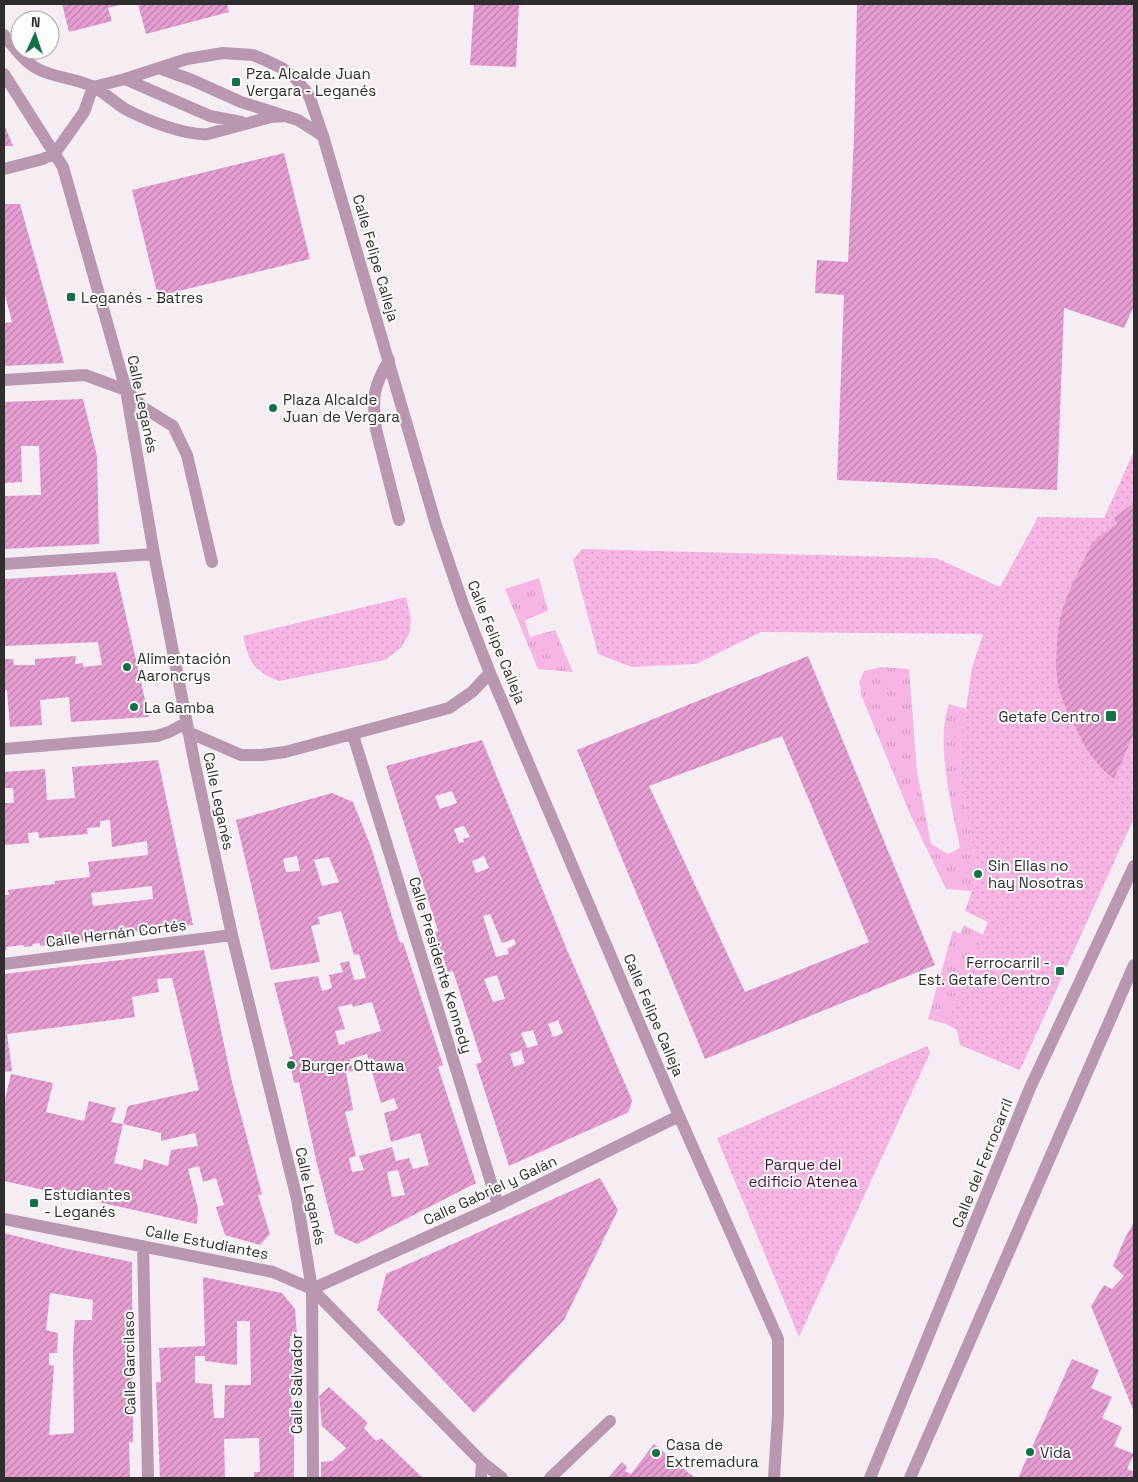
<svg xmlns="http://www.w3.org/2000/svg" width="1138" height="1482" viewBox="0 0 1138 1482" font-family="'Space Grotesk',sans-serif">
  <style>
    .grass { fill: url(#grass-tufts) }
    .park { fill: url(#park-dots) }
    .building { fill: url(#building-hatch); fill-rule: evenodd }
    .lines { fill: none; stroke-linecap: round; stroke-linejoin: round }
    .minor { stroke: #b998af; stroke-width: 12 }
    .poi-dot { fill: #147146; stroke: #fefcfd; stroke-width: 2 }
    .labels { text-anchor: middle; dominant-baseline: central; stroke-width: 4; stroke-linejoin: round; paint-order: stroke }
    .poi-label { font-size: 15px; fill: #302c2f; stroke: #fefcfd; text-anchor: start }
    .street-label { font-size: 15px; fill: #302c2f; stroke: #fefcfd }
    .park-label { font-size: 15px; fill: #4d0c40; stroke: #fefcfd }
  </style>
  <defs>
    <pattern id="grass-tufts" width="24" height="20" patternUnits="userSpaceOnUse" patternTransform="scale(1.25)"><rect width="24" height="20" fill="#f6b5e3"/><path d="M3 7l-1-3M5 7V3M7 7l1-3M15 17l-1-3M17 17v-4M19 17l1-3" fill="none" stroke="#d39cc3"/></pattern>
    <pattern id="park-dots" width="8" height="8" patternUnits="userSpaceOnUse" patternTransform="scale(1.25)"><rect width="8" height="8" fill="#f6b5e3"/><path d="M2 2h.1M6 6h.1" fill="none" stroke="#d39cc3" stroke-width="1.8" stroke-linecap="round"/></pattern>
    <pattern id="building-hatch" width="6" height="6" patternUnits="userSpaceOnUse" patternTransform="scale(1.25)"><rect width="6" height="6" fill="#e69dd2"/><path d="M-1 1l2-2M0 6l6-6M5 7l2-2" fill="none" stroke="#bb80ab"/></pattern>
  </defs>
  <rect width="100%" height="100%" fill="#f6ecf3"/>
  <!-- grass -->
  <path class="grass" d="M539,578L548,611L525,620L530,637L555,630L573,672L538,669L505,589Z
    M881,667L909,669L917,771L931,844L948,854L960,848C952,808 935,743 949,704L966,709L962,736L960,777L978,874L972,891L946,889L911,816L862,697L859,682L864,671Z
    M964,925L983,935L946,1024L928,1019L953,930L960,934Z"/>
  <!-- park -->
  <path class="park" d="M1134,451V818L1020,1070L960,1045L957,1030L946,1024L988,922L965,911L978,874L960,777L962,736L972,668L983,634L761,632L696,664L632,667L598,654L573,560L582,549L936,558L1000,587L1038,517L1104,518Z
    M406,597L411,619L410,632L401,648L385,660L279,681C254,672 249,662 243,636Z
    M927,1046L930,1053L799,1337L717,1138Z"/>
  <!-- building -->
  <path class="building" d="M62,4H122L108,8L112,21L69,32Z
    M138,4H227L229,12L146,34Z
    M474,4H519L516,67L470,65Z
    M857,4H1134V306L1124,328L1064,308L1057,490L837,480L844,295L815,293L817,260L848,262L854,138Z
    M4,124L13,146H4Z
    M284,153L310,259L158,296L132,190Z
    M4,204H20L64,363L4,366V323L12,322L4,291Z
    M83,399L97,456L99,544L4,549V496L41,495L39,446H21L22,482L4,483V402Z
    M1134,503V733L1114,779L1101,768L1087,750L1066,709L1058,686L1056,666L1057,641L1060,618L1067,596L1091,545L1101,535L1117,524L1114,518Z
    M116,572L149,717L71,722L69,697L40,700L42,725L10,727L7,690H4V659H13L14,665H35V659L76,656L75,664L83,663V667L102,665L98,642L4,646V579Z
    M808,656L935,965L705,1059L577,750ZM782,736L869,942L745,992L649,786Z
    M482,740L567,950L632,1100L630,1108L627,1113L509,1166L476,1064L482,1062L453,971L448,972L435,932L438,931L386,766ZM452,791L457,803L440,809L435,796ZM464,826L470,837L463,839L464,842L459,843L454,829ZM484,856L489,868L476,873L472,861ZM490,914L502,943L514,939L516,944L507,949L509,954L496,957L483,916ZM497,975L505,999L493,1002L484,979ZM558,1020L563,1033L553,1037L548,1024ZM533,1030L538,1045L527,1048L521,1033ZM521,1050L525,1063L514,1067L510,1054Z
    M158,760L193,925L84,938V941L68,944L67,940L51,944L50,942L47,943V945L40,946V943L32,944L33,946L24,947V945L6,947L7,950H4V895H9L8,890L55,884V881L90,877L88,862L148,855L147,841L112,847L110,820L100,821V827L87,828L88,834L39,838L38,832L28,833L29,843L4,845V803H14L13,788H4V772L45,769L47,800L75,798L72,767ZM152,886L153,899L93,906L91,893Z
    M332,793L353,802L371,847L400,943L403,942L443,1065L438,1067L476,1183L357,1244L335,1234L317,1164L299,1082L294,1083L289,1057L293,1056L274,983L318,976L322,991L332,988L329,975L343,972L340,963L349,961L354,980L366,978L359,954L354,955L341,911L318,917L320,924L311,926L320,962L271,970L236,820ZM297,856L300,871L286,872L283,859ZM329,857L339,882L322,886L314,860ZM372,1002L381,1031L345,1042V1044L339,1045L335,1031L345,1029L338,1007L352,1004L353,1007ZM367,1054L381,1103L394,1098L398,1109L384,1113L391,1142L420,1133L429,1165L413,1169L409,1158L396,1161L392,1147L359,1156L364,1170L352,1172L349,1158L356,1156L345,1112L353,1110L346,1072L353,1071L350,1059ZM398,1170L405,1195L392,1197L387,1172Z
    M204,950L232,1082L262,1194L258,1195L270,1234L260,1245L225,1235L216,1207L224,1205L216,1178L203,1182L199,1166L188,1169L198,1208L197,1224L4,1181V1104L11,1074L53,1083L46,1112L84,1121L89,1101L116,1108L111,1122L123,1124L128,1106L199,1090L172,978L157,979L159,992L132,997L135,1017L7,1034L12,1071L4,1072V974ZM123,1124L161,1133V1141L195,1133L198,1146L171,1150L168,1166L144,1159L142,1170L114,1163Z
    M600,1178L618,1210L564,1320L474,1413L377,1310L386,1274Z
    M1134,1222V1412L1091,1306L1104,1285L1112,1289L1124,1276L1113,1266L1125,1238Z
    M4,1233L63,1248L132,1262L133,1442H129L130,1478H4ZM50,1293L93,1300L92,1320H75L73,1349L74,1433L49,1435L54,1366L49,1365V1353H57L58,1333L46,1330Z
    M203,1277L282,1293L295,1309L297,1335L290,1336V1349L294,1348L295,1382H291V1402L294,1401V1478H254V1472H260L259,1438L224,1439L225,1478H160L156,1382H161L159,1348L205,1346ZM237,1321H250L251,1385H225L224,1418H214L212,1384L195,1383V1356H205V1361L237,1365Z
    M1072,1359L1099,1370L1091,1388L1112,1397L1102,1418L1122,1427L1114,1446L1134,1454L1127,1469L1134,1472V1478H1018Z
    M329,1387L368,1423L364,1428L376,1441L381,1438L423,1478H321V1462L332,1461L346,1448L322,1426L319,1396Z
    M654,1444L695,1478H608L622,1462L627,1467L625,1471L631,1474Z"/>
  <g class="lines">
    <!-- minor -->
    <path class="minor" d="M4,35C13,46 23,60 36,68C53,78 76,78 94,87C105,93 114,102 125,109C146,120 186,136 208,134L271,117L285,116
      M159,68L192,80L241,102L298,120L323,136
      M4,74L63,167L126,390L154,554L195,765L232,935L297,1199L312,1289L313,1478
      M125,79L210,116L241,122
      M93,87L125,79L187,59L223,53L253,55L265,60L282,68L295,78L305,90L310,98L323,136L436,525L463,604L490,673L679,1116L778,1339V1415L774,1478
      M4,169L43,159L55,153L84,112L93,87
      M389,360C373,387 372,398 376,429L399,520
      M4,380L85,375L126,390L144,408L173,426L187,455L212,562
      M4,564L154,554
      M188,732L241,755H262L285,752L449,708L472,692L490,673
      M353,735L498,1205
      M4,749L157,736L169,732L186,723
      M4,964L232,935
      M4,1219L273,1272L312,1289L482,1462L502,1478
      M143,1246L148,1478
      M312,1289L498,1205L679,1116
      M481,1478L482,1462
      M550,1478L610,1421
      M870,1478L1030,1088L1134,866
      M910,1478L1134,965"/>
  </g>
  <!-- markers -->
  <g class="poi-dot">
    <rect x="231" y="77" width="10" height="10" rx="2.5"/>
    <rect x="66" y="292" width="10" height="10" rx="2.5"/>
    <circle cx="273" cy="408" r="5"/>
    <circle cx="127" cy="667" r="5"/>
    <circle cx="134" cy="707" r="5"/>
    <rect x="1105" y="710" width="12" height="12" rx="2.5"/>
    <circle cx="978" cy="874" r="5"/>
    <rect x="1055" y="966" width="10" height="10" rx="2.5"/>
    <circle cx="291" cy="1065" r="5"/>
    <rect x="29" y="1198" width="10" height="10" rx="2.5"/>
    <circle cx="1030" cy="1452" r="5"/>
    <circle cx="656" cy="1453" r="5"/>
  </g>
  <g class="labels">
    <!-- poi labels -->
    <g class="poi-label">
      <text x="246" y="73">Pza. Alcalde Juan<tspan x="246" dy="17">Vergara - Leganés</tspan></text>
      <text x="81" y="297">Leganés - Batres</text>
      <text x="283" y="399">Plaza Alcalde<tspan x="283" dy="17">Juan de Vergara</tspan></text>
      <text x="137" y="658">Alimentación<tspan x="137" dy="17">Aaroncrys</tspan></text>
      <text x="144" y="707">La Gamba</text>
      <text x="1100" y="716" text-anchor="end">Getafe Centro</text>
      <text x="988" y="865">Sin Ellas no<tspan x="988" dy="17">hay Nosotras</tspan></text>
      <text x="1050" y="962" text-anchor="end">Ferrocarril -<tspan x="1050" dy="17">Est. Getafe Centro</tspan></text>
      <text x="301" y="1065">Burger Ottawa</text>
      <text x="44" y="1194">Estudiantes<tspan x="44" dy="17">- Leganés</tspan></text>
      <text x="666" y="1444">Casa de<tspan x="666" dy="17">Extremadura</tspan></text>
      <text x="1040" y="1452">Vida</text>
    </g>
    <!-- street labels -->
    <g class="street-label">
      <text transform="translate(376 258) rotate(74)">Calle Felipe Calleja</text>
      <text transform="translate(143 404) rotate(78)">Calle Leganés</text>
      <text transform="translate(497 642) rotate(68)">Calle Felipe Calleja</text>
      <text transform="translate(219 801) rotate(78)">Calle Leganés</text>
      <text transform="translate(116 933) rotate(-7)">Calle Hernán Cortés</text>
      <text transform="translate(441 965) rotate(73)">Calle Presidente Kennedy</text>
      <text transform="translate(654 1015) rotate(67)">Calle Felipe Calleja</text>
      <text transform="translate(982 1163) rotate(-68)">Calle del Ferrocarril</text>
      <text transform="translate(490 1190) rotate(-25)">Calle Gabriel y Galán</text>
      <text transform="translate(311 1196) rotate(78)">Calle Leganés</text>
      <text transform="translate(207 1242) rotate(11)">Calle Estudiantes</text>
      <text transform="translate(129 1363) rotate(-91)">Calle Garcilaso</text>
      <text transform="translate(296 1384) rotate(-90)">Calle Salvador</text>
    </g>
    <!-- park labels -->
    <g class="park-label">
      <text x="803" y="1164">Parque del<tspan x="803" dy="17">edificio Atenea</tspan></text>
    </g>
  </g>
  <!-- border -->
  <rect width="1138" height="1482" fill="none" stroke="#302c2f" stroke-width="10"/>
  <!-- north arrow -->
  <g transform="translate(35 35) rotate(3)"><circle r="24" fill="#fefcfd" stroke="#aca9ab"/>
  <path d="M0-4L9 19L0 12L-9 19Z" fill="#147146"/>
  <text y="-8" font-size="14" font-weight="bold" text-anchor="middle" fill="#302c2f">N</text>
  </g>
</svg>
